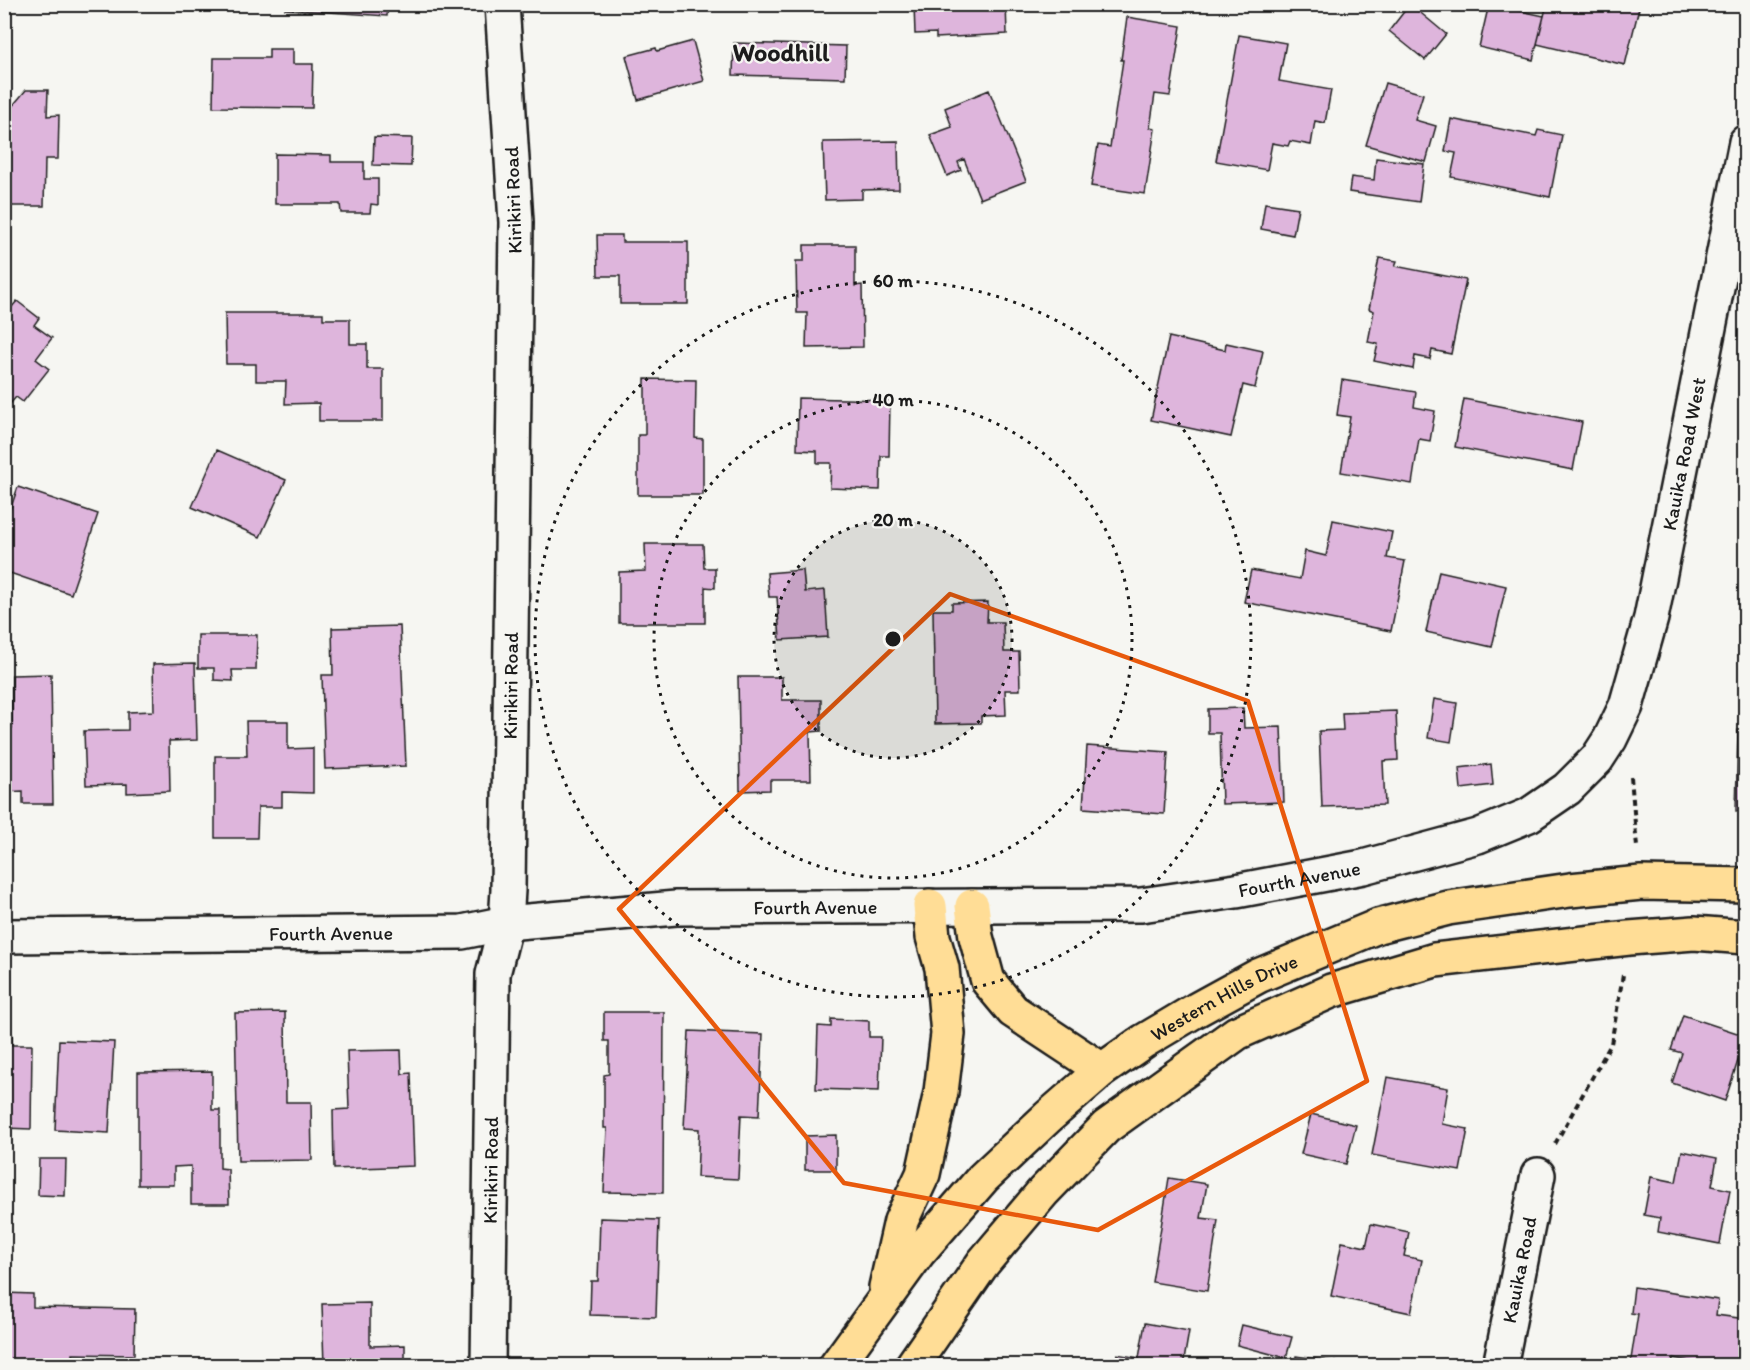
<svg xmlns="http://www.w3.org/2000/svg" width="1750" height="1370" viewBox="0 0 1750 1370" font-family="Itim,sans-serif">
  <style>
    .building { fill: #deb5dc; stroke: #1c1c1c; stroke-width: 1.5 }
    .lines { fill: none; stroke-linecap: round; stroke-linejoin: round }
    .minor-casing { stroke: #1c1c1c; stroke-width: 38 }
    .highway-casing { stroke: #1c1c1c; stroke-width: 38 }
    .path { stroke: #1c1c1c; stroke-width: 4; stroke-dasharray: 6 4.5; stroke-linecap: butt }
    .minor { stroke: #f6f6f2; stroke-width: 33 }
    .highway { stroke: #ffdd96; stroke-width: 33 }
    .marked { fill: none; stroke: #e8590c; stroke-width: 4.5; stroke-linejoin: round }
    .ring { fill: none; stroke: #1c1c1c; stroke-width: 3; stroke-dasharray: 3 6 }
    .labels { text-anchor: middle; dominant-baseline: central; stroke-width: 4.5; stroke-linejoin: round; paint-order: stroke }
    .street-label { font-size: 20px; fill: #1c1c1c; stroke: #f6f6f2 }
    .district-label { font-size: 26px; font-weight: bold; fill: #1c1c1c; stroke: #f6f6f2 }
    .centre { fill: #1c1c1c; stroke: #f6f6f2; stroke-width: 3 }
    .ring-label { font-size: 18px; text-anchor: middle; font-weight: bold; fill: #1c1c1c; stroke: #f6f6f2; stroke-width: 4.5; stroke-linejoin: round; paint-order: stroke }
  </style>
  <rect width="100%" height="100%" fill="#f6f6f2"/>
  <filter id="ink" filterUnits="userSpaceOnUse"><feTurbulence type="fractalNoise" baseFrequency=".0167" numOctaves="2"/><feDisplacementMap in="SourceGraphic" scale="12" xChannelSelector="R" yChannelSelector="G"/><feConvolveMatrix kernelMatrix="1 2 1 2 8 2 1 2 1" color-interpolation-filters="sRGB"/></filter>
  <g filter="url(#ink)">
    <!-- building -->
    <path class="building" d="M285,4H388L387,16L285,9Z
      M914,4H1006L1007,34L936,38V33L915,34Z
      M1410,4L1446,34L1425,60L1389,31Z
      M1489,4L1544,16L1533,60L1479,47Z
      M1547,4H1640L1625,65L1537,44Z
      M1127,17L1181,26L1170,96L1155,94L1150,128L1155,129L1145,194L1091,186L1098,145L1110,147L1123,60H1121Z
      M1239,35L1286,43L1279,81L1331,90L1325,123L1315,121L1311,145L1290,141L1288,146L1272,143L1267,170L1216,161Z
      M693,41L704,81L638,100L626,56L656,48L657,51Z
      M734,43L846,46L845,78L733,75Z
      M269,49H293V64H313L312,108L213,107L214,58H269Z
      M1385,83L1423,94L1415,120L1436,126L1426,162L1366,145Z
      M26,90H48L47,116L59,115L58,159H45L44,206H4V116Z
      M989,90L1026,181L980,199L964,159L958,162L961,170L947,176L930,135L952,127L945,108Z
      M1451,119L1536,136L1538,130L1562,135L1550,197L1451,177L1456,153L1445,151Z
      M374,137L412,138L411,166L373,165Z
      M898,141L899,189L862,190V199L825,200L823,142Z
      M275,154L331,155V162H364V179H378V205L371,204L370,213H341L340,204H275Z
      M1376,158L1424,164L1419,202L1349,192L1351,177L1374,180Z
      M1265,203L1298,208L1293,235L1261,229Z
      M597,235H622V242H688V304H620V276H598Z
      M804,245H855V286L862,285L863,347L806,348L807,313H797L796,261H804Z
      M1379,258L1397,261L1395,266L1466,280L1451,354L1432,350L1430,359L1415,356L1413,369L1374,361L1378,344L1368,342L1374,311L1369,309Z
      M17,301L39,318L34,325L52,338L36,359L49,369L23,402L16,397L4,411V316Z
      M225,313H323V319H350V344H367V369H383V421H319V403L285,404L286,381H256V364H226Z
      M1169,337L1225,350L1226,343L1263,351L1255,388L1243,385L1231,437L1151,420Z
      M645,379L696,380L695,438L703,439V495H638V435H645Z
      M1342,380L1416,392L1414,407L1435,411L1430,441L1419,439L1412,484L1341,472L1350,417L1337,415Z
      M798,398L890,400L889,456H881L880,490L830,488L831,463H817V451L797,450Z
      M1464,399L1582,422L1573,470L1455,447Z
      M217,450L286,480L260,537L192,507Z
      M18,487L98,514L71,594L4,571V527Z
      M1333,520L1392,532L1387,558L1405,561L1391,631L1244,602L1251,570L1300,579L1305,551L1326,556Z
      M645,544H703L704,568H715V588L705,587V623H619V572L646,571Z
      M803,570L805,592L825,590L828,637L780,640L777,597H769L767,573Z
      M1439,571L1506,586L1492,647L1426,632Z
      M988,602L987,622H1003L1004,652H1019L1020,690H1005L1006,715L981,716V723L935,724L933,610H952V603Z
      M400,626L406,766L325,769L322,675H333L332,628Z
      M198,635H257L256,670H232L233,681L214,680V668H198Z
      M195,663L197,740L169,741L170,791L127,793V784L86,785L84,731L128,730V712L154,711L153,664Z
      M51,674L53,804H23V791L4,792V728H12V675Z
      M738,677H782V700H821V731L810,732L811,780H770V790L740,791Z
      M1745,683L1746,811H1736L1738,730H1743Z
      M1434,699L1457,703L1451,742L1428,738Z
      M1243,708L1244,728L1281,727L1284,802L1222,804L1220,733H1208V709Z
      M1396,711L1398,760L1383,761L1385,805L1322,807L1319,731L1343,730L1342,713Z
      M246,721H288V749L313,748V793L282,792V807H258L257,838H215V756H247Z
      M1087,746L1168,752L1164,814L1083,808Z
      M1491,764L1493,785L1461,789L1459,768Z
      M285,1012L286,1102H311L312,1160L238,1161L235,1013Z
      M604,1012H664L663,1193L604,1192L607,1128H604V1075L609,1074V1041H604Z
      M1683,1015L1746,1036L1725,1101L1672,1083L1682,1053L1671,1050Z
      M831,1019L869,1021V1037H881L879,1091L816,1089L818,1026L831,1027Z
      M689,1031L763,1034L759,1116L741,1115L738,1179L697,1177L699,1129L684,1128Z
      M4,1034H12V1045H32L31,1129L4,1128Z
      M59,1040L114,1042L109,1133L55,1130Z
      M401,1050L402,1074L411,1073L414,1166L334,1169L333,1110L349,1109L347,1051Z
      M212,1071V1110H220V1168L228,1169L229,1204H191V1166L174,1167V1185H138V1072Z
      M1387,1077L1448,1088L1442,1124L1468,1129L1460,1171L1372,1155Z
      M1311,1114L1356,1125L1346,1164L1301,1154Z
      M836,1135V1170H805V1136Z
      M1682,1151L1717,1158L1712,1186L1730,1190L1720,1244L1658,1232L1660,1218L1644,1215L1651,1177L1676,1182Z
      M39,1159H66L65,1196L38,1195Z
      M1169,1178L1207,1184L1201,1218L1218,1220L1207,1291L1152,1282Z
      M600,1218L659,1220L656,1317L590,1315L591,1281H598Z
      M1371,1224L1409,1232L1404,1256L1422,1260L1411,1313L1331,1296L1342,1242L1366,1247Z
      M1634,1287L1718,1300L1716,1315L1746,1319V1366H1719L1673,1358L1672,1366H1630L1638,1314L1631,1313Z
      M4,1293L33,1294V1307L135,1309L134,1355L73,1354V1366H4Z
      M370,1303V1346L405,1345V1366H324L322,1304Z
      M1145,1323L1189,1331L1183,1366H1115L1117,1354L1139,1358Z
      M1242,1325L1292,1337L1286,1358L1237,1345Z
      M1296,1356L1359,1366H1295Z"/>
    <g class="lines">
      <defs>
        <g id="minor">
          <path id="s1" d="M4,936L462,932L506,923L676,908L1141,905L1236,891L1363,867L1478,836L1529,815L1567,789L1597,759L1610,739L1626,706L1651,618L1746,142"/>
          <path id="s2" d="M488,1366L493,974L506,923L508,890L516,222L502,4"/>
          <path id="s3" d="M1500,1366L1538,1175"/>
        </g>
        <g id="highway">
          <path d="M972,906L976,937L988,981L1013,1011L1102,1070"/>
          <path d="M886,1287L901,1221L923,1174L941,1092L948,1034L942,968L933,937L930,906"/>
          <path id="s4" d="M836,1366L918,1253L983,1178L1048,1117L1102,1070L1144,1041L1196,1010L1258,976L1378,926L1448,908L1570,890L1641,883L1746,885"/>
          <path d="M912,1366L983,1263L1043,1192L1106,1127L1237,1033L1331,991L1435,960L1629,938L1694,933L1746,937"/>
        </g>
      </defs>
      <!-- minor casing -->
      <use href="#minor" class="minor-casing"/>
      <!-- highway casing -->
      <use href="#highway" class="highway-casing"/>
      <!-- path -->
      <path class="path" d="M1631,777L1637,847
        M1555,1144L1611,1044L1623,975"/>
      <!-- minor -->
      <use href="#minor" class="minor"/>
      <!-- highway -->
      <use href="#highway" class="highway"/>
    </g>
  </g>
  <!-- marked area -->
  <path class="marked" d="M950,594L1248,701L1367,1081L1098,1230L844,1183L619,909Z"/>
  <!-- distance rings -->
  <circle cx="893" cy="639" r="119" fill="#1c1c1c" fill-opacity=".12"/>
  <g class="ring">
    <circle cx="893" cy="639" r="119"/>
    <circle cx="893" cy="639" r="239"/>
    <circle cx="893" cy="639" r="358"/>
  </g>
  <g class="labels">
    <!-- street labels -->
    <g class="street-label">
      <text transform="translate(513 200) rotate(-92)">Kirikiri Road</text>
      <text stroke="none"><textPath href="#s1" startOffset="1946">Kauika Road West</textPath></text>
      <text stroke="none"><textPath href="#s2" startOffset="682">Kirikiri Road</textPath></text>
      <text stroke="none"><textPath href="#s1" startOffset="1299">Fourth Avenue</textPath></text>
      <text stroke="none"><textPath href="#s1" startOffset="813">Fourth Avenue</textPath></text>
      <text stroke="none"><textPath href="#s1" startOffset="327">Fourth Avenue</textPath></text>
      <text stroke="none"><textPath href="#s4" startOffset="542">Western Hills Drive</textPath></text>
      <text stroke="none"><textPath href="#s2" startOffset="196">Kirikiri Road</textPath></text>
      <text stroke="none"><textPath href="#s3" startOffset="98">Kauika Road</textPath></text>
    </g>
    <!-- district labels -->
    <g class="district-label">
      <text x="781" y="52">Woodhill</text>
    </g>
  </g>
  <circle cx="893" cy="639" r="9" class="centre"/>
  <g class="ring-label">
    <text x="893" y="287">60 m</text>
    <text x="893" y="406">40 m</text>
    <text x="893" y="526">20 m</text>
  </g>
  <!-- margin -->
  <rect width="1750" height="1370" fill="none" stroke="#f6f6f2" stroke-width="24"/>
  <rect x="12" y="12" width="1726" height="1346" fill="none" stroke="#1c1c1c" stroke-width="2" filter="url(#ink)"/>
</svg>
